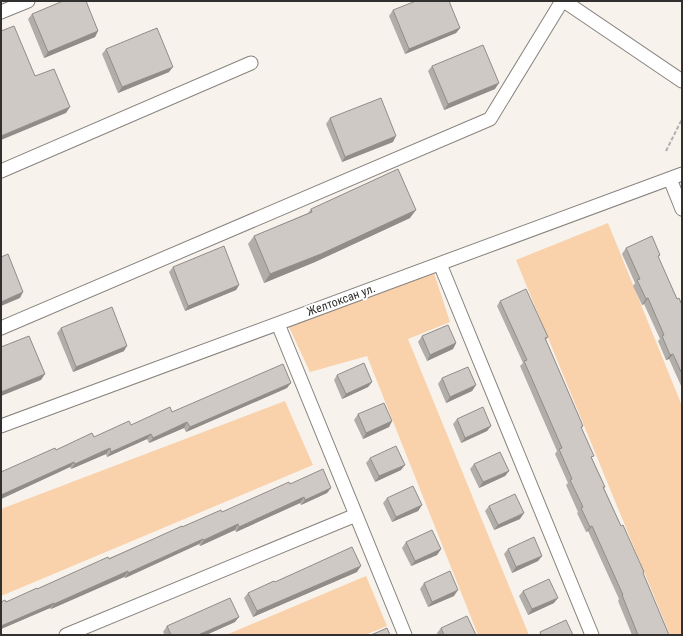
<svg xmlns="http://www.w3.org/2000/svg" width="683" height="636" viewBox="0 0 683 636" font-family="'Roboto Condensed',sans-serif">
  <style>
    .green { fill: #f9d1ab }
    .lines { fill: none; stroke-linecap: round; stroke-linejoin: round }
    .minor-casing { stroke: #88837e; stroke-width: 15 }
    .path { stroke: #b4afab; stroke-width: 2; stroke-dasharray: 4 2; stroke-linecap: butt }
    .minor { stroke: #fff; stroke-width: 13 }
    .wall { fill: #b1ada9 }
    .shaded-wall { fill: #908d89 }
    .building { fill: #cec9c4; stroke: #908d89 }
    .labels { text-anchor: middle; dominant-baseline: central; stroke-width: 4; stroke-linejoin: round; paint-order: stroke }
    .street-label { font-size: 12px; fill: #32302e; stroke: #fff }
  </style>
  <rect width="100%" height="100%" fill="#f8f2ed"/>
  <!-- green -->
  <path class="green" d="M608,223L682,406V635H670L516,260Z
    M434,273L450,322L408,339L529,635H478L367,356L310,372L289,327Z
    M285,401L313,465L1,596V509Z
    M366,576L387,626L365,635H226Z"/>
  <g class="lines">
    <defs>
      <path id="minor" d="M564,1L682,81
        M1,12L28,1
        M1,171L251,63
        M670,179L682,209
        M440,264L592,635
        M278,324L405,635
        M1,328L490,119L562,1
        M1,426L682,174
        M66,635L356,515"/>
    </defs>
    <!-- minor casing -->
    <use href="#minor" class="minor-casing"/>
    <!-- path -->
    <path class="path" d="M666,151L682,119"/>
    <!-- minor -->
    <use href="#minor" class="minor"/>
  </g>
  <!-- wall -->
  <path class="wall" d="M393,10L460,28L456,33L405,54L389,16Z
    M32,14L98,31L95,37L44,58L28,19Z
    M106,49L169,72L118,93L102,54Z
    M432,66L495,89L444,110L428,71Z
    M330,118L393,142L342,162L326,124Z
    M311,209L410,218L315,262L264,283L248,244L254,236L308,213Z
    M626,248L660,255L658,258L677,299L682,305V388L669,359L666,360L658,341L660,339L644,304L642,305L633,286L635,283L622,254Z
    M173,267L239,285L236,290L185,311L169,272Z
    M500,301L548,337L546,340L583,426L581,429L592,458L605,487L604,488L621,526L644,572L643,574L669,635H632L618,601L619,599L588,531L586,532L577,513L578,512L566,485L568,483L555,454L557,451L520,366L523,363L497,306Z
    M61,328L124,351L73,372L57,333Z
    M422,336L456,343L453,349L427,361L418,342Z
    M337,375L372,382L368,387L342,399L334,380Z
    M442,378L476,385L472,391L446,403L438,384Z
    M287,388L186,432L184,428L149,443L147,439L107,457L106,454L71,469L70,467L1,499V472L56,450L172,412Z
    M358,414L392,421L389,427L363,439L354,420Z
    M457,419L491,426L487,431L461,443L453,424Z
    M370,458L401,470L375,482L366,463Z
    M474,464L509,471L505,476L479,488L470,469Z
    M290,484L331,488L327,493L301,505L300,503L236,532L235,530L200,546L199,544L125,578L124,577L51,609L50,608L1,629V602H6L37,589L182,527L222,512Z
    M387,498L422,505L418,511L392,522L383,503Z
    M489,506L520,519L494,530L485,511Z
    M406,542L441,549L437,555L411,566L402,548Z
    M508,549L542,556L538,561L512,573L504,554Z
    M357,572L253,617L244,598L248,593L275,582Z
    M424,583L454,596L428,607L420,589Z
    M523,591L554,603L528,615L519,596Z
    M235,622L206,635H165L163,632L167,626Z
    M441,628L475,635H438L437,633Z"/>
  <!-- shaded-wall -->
  <path class="shaded-wall" d="M460,28L456,33L405,54L409,49Z
    M98,31L95,37L44,58L48,52Z
    M173,67L169,72L118,93L122,87Z
    M499,83L495,89L444,110L448,104Z
    M70,107L66,113L1,140V136Z
    M396,136L393,142L342,162L345,157Z
    M416,210L410,218L315,262L264,283L270,274Z
    M239,285L236,290L185,311L188,306Z
    M23,292L20,298L1,306V302Z
    M648,298L644,304L642,305L646,299Z
    M456,343L453,349L427,361L430,355Z
    M127,346L124,351L73,372L76,367Z
    M673,354L669,359L666,360L670,355Z
    M45,374L41,380L1,396V392Z
    M372,382L368,387L342,399L346,394Z
    M291,383L287,388L186,432L190,427Z
    M476,385L472,391L446,403L450,397Z
    M392,421L389,427L363,439L366,433Z
    M187,422L184,428L149,443L153,438Z
    M491,426L487,431L461,443L465,438Z
    M151,434L147,439L107,457L111,452Z
    M110,448L106,454L71,469L75,464Z
    M74,462L70,467L1,499V495Z
    M405,465L401,470L375,482L379,476Z
    M509,471L505,476L479,488L483,482Z
    M331,488L327,493L301,505L305,500Z
    M304,497L300,503L236,532L239,527Z
    M422,505L418,511L392,522L396,517Z
    M524,513L520,519L494,530L498,525Z
    M238,524L235,530L200,546L204,540Z
    M592,526L588,531L586,532L590,527Z
    M203,539L199,544L125,578L128,573Z
    M441,549L437,555L411,566L415,561Z
    M542,556L538,561L512,573L516,567Z
    M361,566L357,572L253,617L257,611Z
    M128,571L124,577L51,609L54,604Z
    M458,590L454,596L428,607L432,602Z
    M558,598L554,603L528,615L532,609Z
    M54,603L50,608L1,629V626Z
    M239,617L235,622L206,635H198Z"/>
  <!-- building -->
  <path class="building" d="M63,1H86L98,31L48,52L32,14Z
    M416,1H449L460,28L409,49L393,10Z
    M14,26L35,76L54,69L70,107L1,136V31Z
    M157,28L173,67L122,87L106,49Z
    M483,45L499,83L448,104L432,66Z
    M381,98L396,136L345,157L330,118Z
    M398,169L416,210L321,254L270,274L254,236L312,212L311,209Z
    M652,236L660,255L658,256L677,299L679,298L682,305V374L673,354L670,355L662,336L664,335L648,298L646,299L637,280L640,279L626,248Z
    M224,246L239,285L188,306L173,267Z
    M8,254L23,292L1,302V257Z
    M526,289L548,337L545,338L583,426L581,427L594,456L591,457L605,487H603L621,526L623,525L644,572L643,573L669,635H638L622,595H623L592,526L590,527L581,508L583,507L570,480L572,479L559,449L562,448L524,361L527,360L500,301Z
    M112,307L127,346L76,367L61,328Z
    M448,325L456,343L430,355L422,336Z
    M29,336L45,374L1,392V347Z
    M364,363L372,382L346,394L337,375Z
    M283,364L291,383L190,427L187,422L153,438L151,434L111,452L110,448L75,464L74,462L1,495V472L55,448L56,450L92,433L94,437L129,421L131,425L170,407L172,412Z
    M468,367L476,385L450,397L442,378Z
    M384,403L392,421L366,433L358,414Z
    M483,407L491,426L465,438L457,419Z
    M396,446L405,465L379,476L370,458Z
    M500,452L509,471L483,482L474,464Z
    M323,469L331,488L305,500L304,497L239,527L238,524L204,540L203,539L128,573V571L54,604V603L1,626V602L5,600L6,602L37,588V589L108,557L109,559L182,526V527L221,510L222,512L289,482L290,484Z
    M413,486L422,505L396,517L387,498Z
    M515,494L524,513L498,525L489,506Z
    M432,530L441,549L415,561L406,542Z
    M534,537L542,556L516,567L508,549Z
    M352,547L361,566L257,611L248,593L274,581L275,582Z
    M450,571L458,590L432,602L424,583Z
    M549,579L558,598L532,609L523,591Z
    M230,598L239,617L198,635H171L167,626Z
    M467,616L476,635H444L441,628Z
    M566,620L573,635H541L540,632Z
    M387,628L390,635H371Z"/>
  <g class="labels">
    <!-- street labels -->
    <g class="street-label">
      <text transform="translate(341 300) rotate(-20)">Желтоксан ул.</text>
    </g>
  </g>
  <!-- border -->
  <rect width="683" height="636" fill="none" stroke="#32302e" stroke-width="4"/>
</svg>
